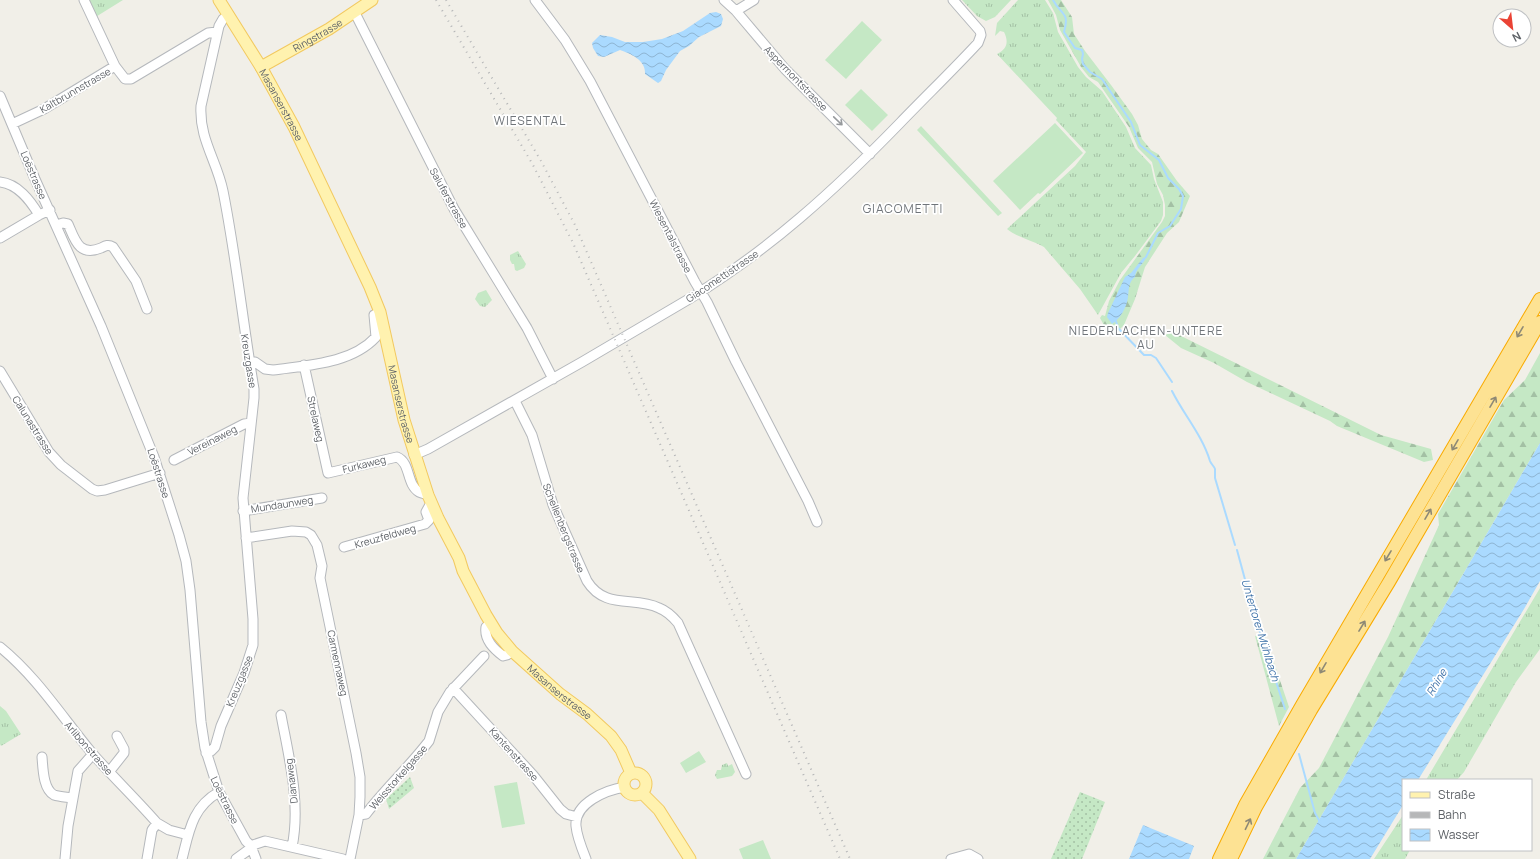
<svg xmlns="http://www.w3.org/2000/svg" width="1540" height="859" viewBox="0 0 1540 859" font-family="Manrope,sans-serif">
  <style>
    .grass { fill: url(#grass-tufts) }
    .forest { fill: url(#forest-firs) }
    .garden { fill: url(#garden-dots) }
    .pitch { fill: #c5e8c5 }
    .water { fill: url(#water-waves) }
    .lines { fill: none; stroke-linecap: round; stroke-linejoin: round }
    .stream { stroke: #aadaff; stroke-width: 2 }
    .minor-casing { stroke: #b5b8bc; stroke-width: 11 }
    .major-casing { stroke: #f2c960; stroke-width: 13 }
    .highway-casing { stroke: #f9ab00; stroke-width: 14 }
    .minor { stroke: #fff; stroke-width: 9 }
    .major { stroke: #fff2af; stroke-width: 11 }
    .highway { stroke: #fde293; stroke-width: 12 }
    .rail { stroke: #b6b7b8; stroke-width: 2; stroke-dasharray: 1 5; stroke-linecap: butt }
    .oneway { stroke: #979a9d }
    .oneway2 { stroke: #8e8975 }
    .labels { text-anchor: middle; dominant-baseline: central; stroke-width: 3.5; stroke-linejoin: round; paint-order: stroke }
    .street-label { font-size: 10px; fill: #5f6368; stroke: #fff }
    .water-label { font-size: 11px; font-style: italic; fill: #4174aa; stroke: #fff }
    .quarter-label { font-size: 12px; letter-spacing: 1px; fill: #70757a; stroke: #fff }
  </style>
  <defs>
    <pattern id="grass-tufts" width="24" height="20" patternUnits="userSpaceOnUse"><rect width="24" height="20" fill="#c5e8c5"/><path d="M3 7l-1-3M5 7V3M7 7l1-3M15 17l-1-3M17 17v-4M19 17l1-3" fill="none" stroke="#a3c0a4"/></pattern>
    <pattern id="forest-firs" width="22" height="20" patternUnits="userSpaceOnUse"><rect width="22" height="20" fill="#c5e8c5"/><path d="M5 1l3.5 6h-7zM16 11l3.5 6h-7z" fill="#a3c0a4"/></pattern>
    <pattern id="garden-dots" width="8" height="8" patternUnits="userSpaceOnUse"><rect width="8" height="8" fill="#c5e8c5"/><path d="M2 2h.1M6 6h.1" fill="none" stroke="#a3c0a4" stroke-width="1.8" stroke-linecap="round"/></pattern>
    <pattern id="water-waves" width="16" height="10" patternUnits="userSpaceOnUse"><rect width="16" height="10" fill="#aadaff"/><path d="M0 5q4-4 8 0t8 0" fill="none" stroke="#8eb4d2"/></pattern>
  </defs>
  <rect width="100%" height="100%" fill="#f1efe8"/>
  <!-- grass -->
  <path class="grass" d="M87,0H123L94,18Z
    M962,0H1011L995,17L986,21L977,16Z
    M1018,0H1045L1053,13L1058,32L1078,67L1086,77L1102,91L1126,127L1135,148L1151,165L1154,179L1163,202V215L1161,221L1135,256L1121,273L1098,315L1080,289L1044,247C1032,240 1018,238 1007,229L1075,166L1086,152L1056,120L1057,118L997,54C1007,49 1009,42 1004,32L1000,31L995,36L997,23Z
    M518,251L526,264L524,268L517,271L515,270L514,264H512L510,260V255Z
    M486,290L492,300L485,307L480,306L475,299L478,293Z
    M1540,588V649L1516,682L1464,772L1457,780H1426Z
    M0,706L6,711L21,734L1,746L0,744Z
    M727,763L728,766L732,764L735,772L732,776L717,779L715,775L717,770H721L722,765Z
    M1403,815V850H1410L1405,859H1374Z"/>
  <!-- forest -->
  <path class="forest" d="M1048,0H1061L1072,17L1074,34L1085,51L1111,85L1132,114L1138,125L1142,139L1151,150L1158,154L1177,181L1190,196L1179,222L1167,233L1145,267L1135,299L1124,325L1113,336L1105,327L1100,318L1102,315L1105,316L1109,301L1120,280L1162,222L1165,216V205L1163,195L1157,184L1152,162L1138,148L1129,127L1098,82L1089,77L1081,67L1060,30L1056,15Z
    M1173,332L1381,435L1431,449L1433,460L1424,462L1337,426L1330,421L1247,382L1214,363L1181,348L1165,335Z
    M1540,353V443L1296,859H1263L1300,788L1319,768L1388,637L1439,525L1438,514L1504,400L1525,380Z
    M1264,633L1289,707L1279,726L1255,636Z"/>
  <!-- garden -->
  <path class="garden" d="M410,777L414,788L389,809L386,799Z
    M1080,792L1105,802L1082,859H1051Z"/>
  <!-- pitch -->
  <path class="pitch" d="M862,21L882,40L846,79L825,60Z
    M861,89L888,115L872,131L845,105Z
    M1055,123L1083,153L1040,194L1038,193L1020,210L993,181Z
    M921,126L1002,213L998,216L917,130Z
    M699,751L706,762L686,773L680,763Z
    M517,782L525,824L502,828L494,786Z
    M763,840L771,859H743L739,849Z"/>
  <!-- water -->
  <path class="water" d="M716,12L721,14L723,19L721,26L699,37L689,46L680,51L666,70L661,81L658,83L645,74C646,60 631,54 620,50L604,57L598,56L593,48L592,43L600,35L612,37L625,42H643L662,39L683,31L710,13Z
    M1147,256C1144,264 1135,269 1135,277C1128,282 1129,290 1128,297C1127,307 1120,319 1112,324L1107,317L1108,313L1125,277L1131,273L1143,258Z
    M1540,443V581L1524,609L1418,780H1403V805L1370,859H1296Z
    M1143,825L1194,846L1189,859H1129Z"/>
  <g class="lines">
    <!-- stream -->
    <path class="stream" d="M1053,0C1061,15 1070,12 1064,32L1075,48L1082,50L1083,54L1082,59L1083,64L1090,72L1102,79L1131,122L1140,145L1159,160L1168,178L1179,189L1183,196L1181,209L1170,226L1158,233L1146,257
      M1116,321L1118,328L1144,355H1151L1156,358L1172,382
      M1172,391C1184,415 1202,435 1210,461C1211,464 1214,466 1215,469C1215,472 1215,475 1215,478L1235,545
      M1237,550L1256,620L1285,709
      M1299,754L1315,813L1320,822"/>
    <defs>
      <path id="minor" d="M84,0L115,66
        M535,0L565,40L590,81L695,282L707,302L736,362L808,501L817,522
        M724,0L736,11L785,69L870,154
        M736,11L754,0
        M355,13L454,209L527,328L553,379
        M0,96L35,179L101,326L154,457L179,535L186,561L190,590L201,722L205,748L219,792L246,841L251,846L256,859
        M12,124L44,109L115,66L125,79H131L208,33L217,32
        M0,182C18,184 30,200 39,215L50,210
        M56,225L63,223L68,224C75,240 79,257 101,248C105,246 108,244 113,247L136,281L147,309
        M0,238L39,215
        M250,363L255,362L265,369L273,370C308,365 351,364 376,337L374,315L380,312
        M304,365L328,473L397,457C411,463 406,484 419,492C421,493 425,494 428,495
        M0,371L49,452L61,465L92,489L97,491L105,490L160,473
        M515,401L532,435L553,505L587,581C605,610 634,596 659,608C667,611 673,617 678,623L746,774
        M414,455L428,449L582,362L689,299C769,250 835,190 900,123C926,96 953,70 978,43L981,35L980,31L953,0
        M174,460L244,424L251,423
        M243,511L322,498
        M246,538L292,531L306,532L311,535L317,545L322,566L320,578L356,753L360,777V797L359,815L350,859
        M344,547L425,524L429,520L426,512L431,503
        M491,623L486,627C484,640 494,649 503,656L507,655L512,651
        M0,647C37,677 62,717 92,753C113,777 136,799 157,823L169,830L188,835
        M453,688L533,775L560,809L566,814L577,817
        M281,715C289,758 301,803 292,847
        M206,753L211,751L215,747L221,726L244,673L253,645V619L243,498L254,398V389C243,324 236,256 223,191C217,161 199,139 201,106L219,26L223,19L229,15
        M42,757C43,768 43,789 54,795C60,797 67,797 73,798
        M109,772L124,753V749L117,736
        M359,815L366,814C384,790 406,770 425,746L429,741L438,712L450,692L484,656
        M65,859L68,826L78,771L93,754
        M147,859L152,830L157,823
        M182,859C189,832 192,807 219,792
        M236,859L247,851L253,845L265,841L343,859
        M586,859C582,849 577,837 576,826C574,803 606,790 625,787
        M951,859L969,854L978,859"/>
      <g id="major">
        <path id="s1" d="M219,0L261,67L294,127L370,287L380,312L404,420L428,495L438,518L459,558L463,571L486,615L497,633L512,651L560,694L587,714L611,736L621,750L631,773"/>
        <path id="s2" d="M261,67L329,29L372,0"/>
        <circle cx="635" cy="784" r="11"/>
        <path d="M642,793L659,810L690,859"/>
      </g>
      <path id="highway" d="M1219,859L1245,805L1302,705L1540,299
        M1231,859L1256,807L1311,710L1389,582L1540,322"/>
    </defs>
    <!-- minor casing -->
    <use href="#minor" class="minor-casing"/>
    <!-- major casing -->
    <use href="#major" class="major-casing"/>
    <!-- highway casing -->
    <use href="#highway" class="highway-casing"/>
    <!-- minor -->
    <use href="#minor" class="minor"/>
    <!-- major -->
    <use href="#major" class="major"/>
    <!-- highway -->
    <use href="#highway" class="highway"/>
    <!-- rail -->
    <path class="rail" d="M436,0L533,165L573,243L840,859
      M446,0L541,161L575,225L850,859"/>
  </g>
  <!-- one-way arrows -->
  <defs><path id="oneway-shaft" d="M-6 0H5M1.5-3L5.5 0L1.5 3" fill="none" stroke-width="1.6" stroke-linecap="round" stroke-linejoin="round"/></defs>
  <use class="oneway" href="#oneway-shaft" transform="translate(838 121) rotate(44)"/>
  <g class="oneway2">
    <use href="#oneway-shaft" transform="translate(1520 332) rotate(120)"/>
    <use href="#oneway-shaft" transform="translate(1493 402) rotate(-60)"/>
    <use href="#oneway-shaft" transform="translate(1455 445) rotate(120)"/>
    <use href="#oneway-shaft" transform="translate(1428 514) rotate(-60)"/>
    <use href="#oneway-shaft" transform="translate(1388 556) rotate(121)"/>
    <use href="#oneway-shaft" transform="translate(1362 626) rotate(-59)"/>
    <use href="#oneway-shaft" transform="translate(1323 668) rotate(120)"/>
    <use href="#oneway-shaft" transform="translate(1248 824) rotate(-64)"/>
  </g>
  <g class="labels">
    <!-- street labels -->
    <g class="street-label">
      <text stroke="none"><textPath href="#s2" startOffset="65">Ringstrasse</textPath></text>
      <text transform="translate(796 78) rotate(46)">Aspermontstrasse</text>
      <text transform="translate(75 90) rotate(-30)">Kaltbrunnstrasse</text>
      <text stroke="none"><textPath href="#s1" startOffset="122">Masanserstrasse</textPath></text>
      <text transform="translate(34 175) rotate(67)">Loëstrasse</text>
      <text transform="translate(449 198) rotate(61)">Saluferstrasse</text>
      <text transform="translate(671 236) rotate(63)">Wiesentalstrasse</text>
      <text transform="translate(722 276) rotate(-34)">Giacomettistrasse</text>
      <text transform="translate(249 361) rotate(81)">Kreuzgasse</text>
      <text stroke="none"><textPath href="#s1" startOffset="446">Masanserstrasse</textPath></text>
      <text transform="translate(316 419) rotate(78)">Strelaweg</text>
      <text transform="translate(33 425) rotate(58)">Calunastrasse</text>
      <text transform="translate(212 440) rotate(-27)">Vereinaweg</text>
      <text transform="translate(364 464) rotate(-14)">Furkaweg</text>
      <text transform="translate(159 473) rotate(72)">Loëstrasse</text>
      <text transform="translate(282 504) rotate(-9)">Mundaunweg</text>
      <text transform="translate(564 528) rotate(68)">Schellenbergstrasse</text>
      <text transform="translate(385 536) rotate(-16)">Kreuzfeldweg</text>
      <text transform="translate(338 663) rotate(78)">Carmennaweg</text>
      <text transform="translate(239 681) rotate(-68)">Kreuzgasse</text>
      <text stroke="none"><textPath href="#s1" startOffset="782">Masanserstrasse</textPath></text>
      <text transform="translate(89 748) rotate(49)">Arlibonstrasse</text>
      <text transform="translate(514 754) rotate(48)">Kantenstrasse</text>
      <text transform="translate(398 777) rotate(-49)">Weisstorkelgasse</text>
      <text transform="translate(291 781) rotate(-97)">Dianaweg</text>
      <text transform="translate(225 800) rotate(64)">Loëstrasse</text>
    </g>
    <!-- water labels -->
    <g class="water-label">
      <text transform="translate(1261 630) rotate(73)">Untertorer Mühlbach</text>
      <text transform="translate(1436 682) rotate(-59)">Rhine</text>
    </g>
    <!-- quarter labels -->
    <g class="quarter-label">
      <text x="530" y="120">WIESENTAL</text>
      <text x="903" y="208">GIACOMETTI</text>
      <text x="1146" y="330">NIEDERLACHEN-UNTERE<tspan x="1146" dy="14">AU</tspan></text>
    </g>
  </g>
  <!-- legend -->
  <rect x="1402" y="779" width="130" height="72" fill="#ffffff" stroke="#bfc1c3"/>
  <rect x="1410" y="792" width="20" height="6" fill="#fff2af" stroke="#bfc1c3"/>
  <text x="1438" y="799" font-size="12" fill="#5f6368">Straße</text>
  <rect x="1410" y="812" width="20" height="6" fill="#b6b7b8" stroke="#bfc1c3"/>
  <text x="1438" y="819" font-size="12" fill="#5f6368">Bahn</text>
  <rect x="1410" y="829" width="20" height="12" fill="url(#water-waves)" stroke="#bfc1c3"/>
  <text x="1438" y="839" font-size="12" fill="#5f6368">Wasser</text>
  <!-- north arrow -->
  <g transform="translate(1512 28) rotate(152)"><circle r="19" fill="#ffffff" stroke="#bfc1c3"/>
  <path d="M0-3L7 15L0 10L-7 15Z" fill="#ea4335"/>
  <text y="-6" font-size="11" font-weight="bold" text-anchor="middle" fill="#5f6368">N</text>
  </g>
</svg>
